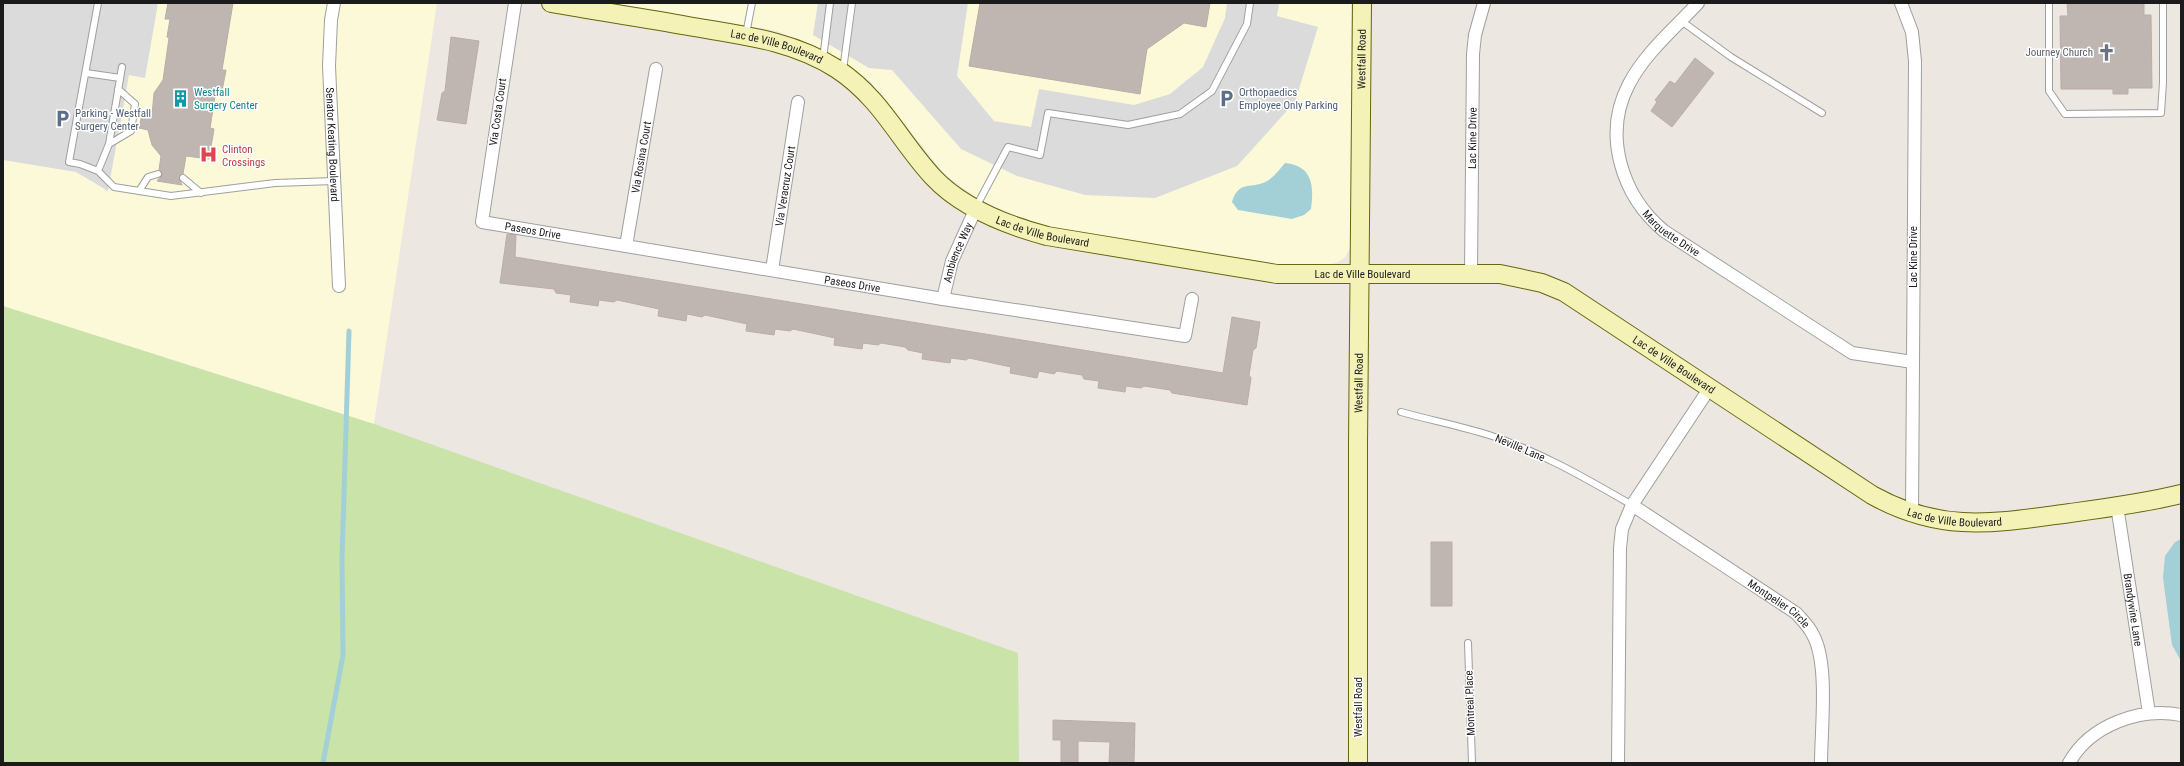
<svg xmlns="http://www.w3.org/2000/svg" width="2184" height="766" viewBox="0 0 2184 766" font-family="'Roboto Condensed',sans-serif">
  <style>
    .education { fill: #fcf9d9 }
    .grass { fill: #cae3a9 }
    .parking { fill: #dbdbdb }
    .water { fill: #a3cfd7 }
    .lines { fill: none; stroke-linecap: round; stroke-linejoin: round }
    .stream { stroke: #a3cfd7; stroke-width: 5 }
    .building { fill: #c0b6b1; stroke: #bcada4 }
    .lane-casing { stroke: #9f9f9f; stroke-width: 8 }
    .street-casing { stroke: #9f9f9f; stroke-width: 14 }
    .secondary-casing { stroke: #65670c; stroke-width: 20 }
    .lane { stroke: #fff; stroke-width: 6 }
    .street { stroke: #fff; stroke-width: 12 }
    .secondary { stroke: #f4f2b6; stroke-width: 18 }
    .labels { text-anchor: middle; dominant-baseline: central; stroke-width: 3; stroke-linejoin: round; paint-order: stroke }
    .street-label { font-size: 11px; fill: #1b1b1b; stroke: #fff }
    .worship-label { font-size: 11px; fill: #5b616d; stroke: #fff; text-anchor: end }
    .culture-label { font-size: 11px; fill: #0d838f; stroke: #fff; text-anchor: start }
    .service-label { font-size: 11px; fill: #4e5e75; stroke: #fff; text-anchor: start }
    .health-label { font-size: 11px; fill: #be3a42; stroke: #fff; text-anchor: start }
  </style>
  <rect width="100%" height="100%" fill="#ece7e1"/>
  <!-- education -->
  <path class="education" d="M3,3H437L374,424L3,306Z
    M611,3H1351V247L1345,257L1338,262L1328,265L1276,264L1065,230L1022,220L977,198L945,175L870,81L821,50L777,31Z"/>
  <!-- grass -->
  <path class="grass" d="M3,306L374,424L1018,653L1019,763H3Z"/>
  <!-- parking -->
  <path class="parking" d="M3,3H158L145,78L129,75L108,191L76,172L3,160Z
    M818,3H968L957,76L994,121L1031,127L1039,89L1134,105L1170,94L1203,67L1225,18L1227,3H1279L1277,16L1318,27L1295,102L1237,166L1155,198L1085,195L1017,176L961,149L892,70L869,68L813,35Z"/>
  <!-- water -->
  <path class="water" d="M1285,163C1313,166 1314,186 1311,209L1304,215L1292,219L1238,210L1232,202C1239,179 1252,190 1267,181C1274,177 1280,169 1285,163Z
    M2181,539V661L2172,645L2163,578L2165,556L2175,542Z"/>
  <g class="lines">
    <!-- stream -->
    <path class="stream" d="M323,763L343,655L342,559L349,331"/>
  </g>
  <!-- building -->
  <path class="building" d="M168,3H233L222,70H226L222,91L216,90L210,128L214,129L209,159L186,156L183,174L179,178L182,185L157,181L162,175L159,170L161,156L152,145L148,130L139,128L142,114L152,115L154,93L163,80L169,38L167,37L170,19H165Z
    M980,3H1210L1206,27L1184,23L1147,49L1140,94L969,66Z
    M2067,3H2144V15H2151L2152,88H2128V94H2113V89H2061L2060,16H2068Z
    M451,37L479,41L466,124L437,120L442,93L445,91Z
    M1695,58L1714,73L1672,127L1651,111L1657,102L1655,100L1670,81L1675,84Z
    M507,234L516,235L515,257L1223,373L1232,317L1260,322L1256,348L1253,350L1249,375L1251,378L1247,405L1172,393L1170,390L1144,386L1141,388L1126,386L1125,392L1098,388L1099,381L1084,379L1082,375L1057,371L1054,374L1039,371L1037,378L1010,373L1011,367L969,358L966,360L951,358L950,363L922,359L923,353L908,350L905,347L881,343L878,345L863,343L862,349L834,345L835,338L793,329L790,331L775,329L774,335L746,331L747,324L705,315L702,317L687,314L686,321L658,316L659,309L617,300L614,302L599,300L598,306L570,302L571,295L556,293L554,289L500,283Z
    M1431,542H1452V606H1431Z
    M1053,720L1135,723L1134,763H1109L1110,742L1078,741V763H1061V740H1053Z"/>
  <g class="lines">
    <defs>
      <path id="lane" d="M98,3L69,162L80,164L98,171L114,187L171,196L275,183L334,181
        M2049,3V91L2065,114L2161,113L2163,82V3
        M1680,20L1731,57L1822,113
        M746,34L752,3
        M823,59L830,3
        M843,70L852,3
        M86,73L120,78
        M109,144L131,131L135,104L118,89
        M98,171L109,144L122,67
        M183,178L201,193
        M139,191L148,177L158,174
        M976,207L1008,147L1040,155L1048,113L1128,125L1180,114L1212,91L1247,24L1250,3
        M1401,412C1430,420 1460,426 1489,435C1539,451 1587,479 1632,505
        M1468,643L1472,763"/>
      <g id="street">
        <path id="s1" d="M334,3L331,20L329,66L339,286"/>
        <path id="s2" d="M515,3L482,222L943,299L1185,336L1192,299"/>
        <path id="s3" d="M1698,3C1674,29 1645,53 1629,84C1602,135 1622,196 1664,231L1852,353L1913,362"/>
        <path d="M1901,3L1912,32L1915,61L1912,513"/>
        <path id="s4" d="M626,246L656,69"/>
        <path id="s5" d="M772,270L798,102"/>
        <path id="s6" d="M1471,274L1473,54L1475,35L1484,3"/>
        <path id="s7" d="M943,299L952,261L976,208"/>
        <path id="s8" d="M1632,505L1796,613C1802,620 1809,626 1813,635C1829,663 1821,730 1821,763"/>
        <path id="s9" d="M2117,506L2149,713"/>
        <path d="M1618,763L1620,548L1622,529L1632,505L1709,389"/>
        <path d="M2069,763C2090,725 2140,707 2181,715"/>
      </g>
      <g id="secondary">
        <path id="s10" d="M551,3C597,11 643,18 688,26C740,35 792,40 837,69C882,99 898,139 933,177C962,208 1006,225 1047,236L1277,274H1500L1542,283L1564,292L1872,495C1942,534 1995,523 2070,513C2107,508 2145,503 2181,494"/>
        <path id="s11" d="M1358,763V444L1362,3"/>
      </g>
    </defs>
    <!-- lane casing -->
    <use href="#lane" class="lane-casing"/>
    <!-- street casing -->
    <use href="#street" class="street-casing"/>
    <!-- secondary casing -->
    <use href="#secondary" class="secondary-casing"/>
    <!-- lane -->
    <use href="#lane" class="lane"/>
    <!-- street -->
    <use href="#street" class="street"/>
    <!-- secondary -->
    <use href="#secondary" class="secondary"/>
  </g>
  <!-- icons -->
  <defs>
    <symbol id="church-bare" viewBox="-9 -9 18 18"><path d="M-1.2-6h2.4v3.5h3.3v2.4h-3.3V6h-2.4V-.1h-3.3v-2.4h3.3Z" fill="#6b7280" stroke="#fff" stroke-width="2.5" paint-order="stroke"/></symbol>
    <symbol id="building-bare" viewBox="-9 -9 18 18"><path d="M-4-6H4V6H1V3H-1V6H-4ZM-2.5-4.3h1.7v1.8h-1.7ZM.8-4.3h1.7v1.8H.8ZM-2.5-1h1.7V.8h-1.7ZM.8-1h1.7V.8H.8Z" fill="#0f9aa8" stroke="#fff" stroke-width="2.5" paint-order="stroke"/></symbol>
    <symbol id="parking-bare" viewBox="-9 -9 18 18"><path d="M-3.5-5.5H1a3.5 3.5 0 0 1 0 7H-1V5.5H-3.5ZM-1-3.4V-.6H.8a1.4 1.4 0 0 0 0-2.8Z" fill="#5c6f8a" stroke="#fff" stroke-width="2.5" paint-order="stroke"/></symbol>
    <symbol id="hospital-bare" viewBox="-9 -9 18 18"><path d="M-5-5h3v3.5h4V-5h3V5h-3V1.5h-4V5h-3Z" fill="#e0444e" stroke="#fff" stroke-width="2.5" paint-order="stroke"/></symbol>
  </defs>
  <g fill-rule="evenodd">
    <use href="#church-bare" x="2094" y="40" width="25" height="25"/>
    <use href="#building-bare" x="168" y="86" width="25" height="25"/>
    <use href="#parking-bare" x="1214" y="86" width="25" height="25"/>
    <use href="#parking-bare" x="50" y="106" width="25" height="25"/>
    <use href="#hospital-bare" x="196" y="142" width="25" height="25"/>
  </g>
  <g class="labels">
    <!-- street labels -->
    <g class="street-label">
      <text stroke="none"><textPath href="#s10" startOffset="230">Lac de Ville Boulevard</textPath></text>
      <text stroke="none"><textPath href="#s11" startOffset="704">Westfall Road</textPath></text>
      <text transform="translate(498 112) rotate(-82)">Via Costa Court</text>
      <text stroke="none"><textPath href="#s6" startOffset="136">Lac Kine Drive</textPath></text>
      <text stroke="none"><textPath href="#s1" startOffset="142">Senator Keating Boulevard</textPath></text>
      <text stroke="none"><textPath href="#s4" startOffset="90">Via Rosina Court</textPath></text>
      <text stroke="none"><textPath href="#s5" startOffset="85">Via Veracruz Court</textPath></text>
      <text stroke="none"><textPath href="#s2" startOffset="273">Paseos Drive</textPath></text>
      <text stroke="none"><textPath href="#s10" startOffset="565">Lac de Ville Boulevard</textPath></text>
      <text stroke="none"><textPath href="#s3" startOffset="277">Marquette Drive</textPath></text>
      <text stroke="none"><textPath href="#s7" startOffset="49">Ambience Way</textPath></text>
      <text transform="translate(1913 257) rotate(-90)">Lac Kine Drive</text>
      <text stroke="none"><textPath href="#s10" startOffset="889">Lac de Ville Boulevard</textPath></text>
      <text stroke="none"><textPath href="#s2" startOffset="597">Paseos Drive</textPath></text>
      <text stroke="none"><textPath href="#s10" startOffset="1225">Lac de Ville Boulevard</textPath></text>
      <text stroke="none"><textPath href="#s11" startOffset="380">Westfall Road</textPath></text>
      <text transform="translate(1520 448) rotate(23)">Neville Lane</text>
      <text stroke="none"><textPath href="#s10" startOffset="1549">Lac de Ville Boulevard</textPath></text>
      <text stroke="none"><textPath href="#s8" startOffset="177">Montpelier Circle</textPath></text>
      <text stroke="none"><textPath href="#s9" startOffset="105">Brandywine Lane</textPath></text>
      <text transform="translate(1470 703) rotate(-92)">Montreal Place</text>
      <text transform="translate(1358 707) rotate(-90)">Westfall Road</text>
    </g>
    <!-- worship labels -->
    <g class="worship-label">
      <text x="2093" y="52">Journey Church</text>
    </g>
    <!-- culture labels -->
    <g class="culture-label">
      <text x="194" y="92">Westfall<tspan x="194" dy="13">Surgery Center</tspan></text>
    </g>
    <!-- service labels -->
    <g class="service-label">
      <text x="1239" y="92">Orthopaedics<tspan x="1239" dy="13">Employee Only Parking</tspan></text>
      <text x="75" y="113">Parking - Westfall<tspan x="75" dy="13">Surgery Center</tspan></text>
    </g>
    <!-- health labels -->
    <g class="health-label">
      <text x="222" y="149">Clinton<tspan x="222" dy="13">Crossings</tspan></text>
    </g>
  </g>
  <!-- border -->
  <rect width="2184" height="766" fill="none" stroke="#1b1b1b" stroke-width="8"/>
</svg>
